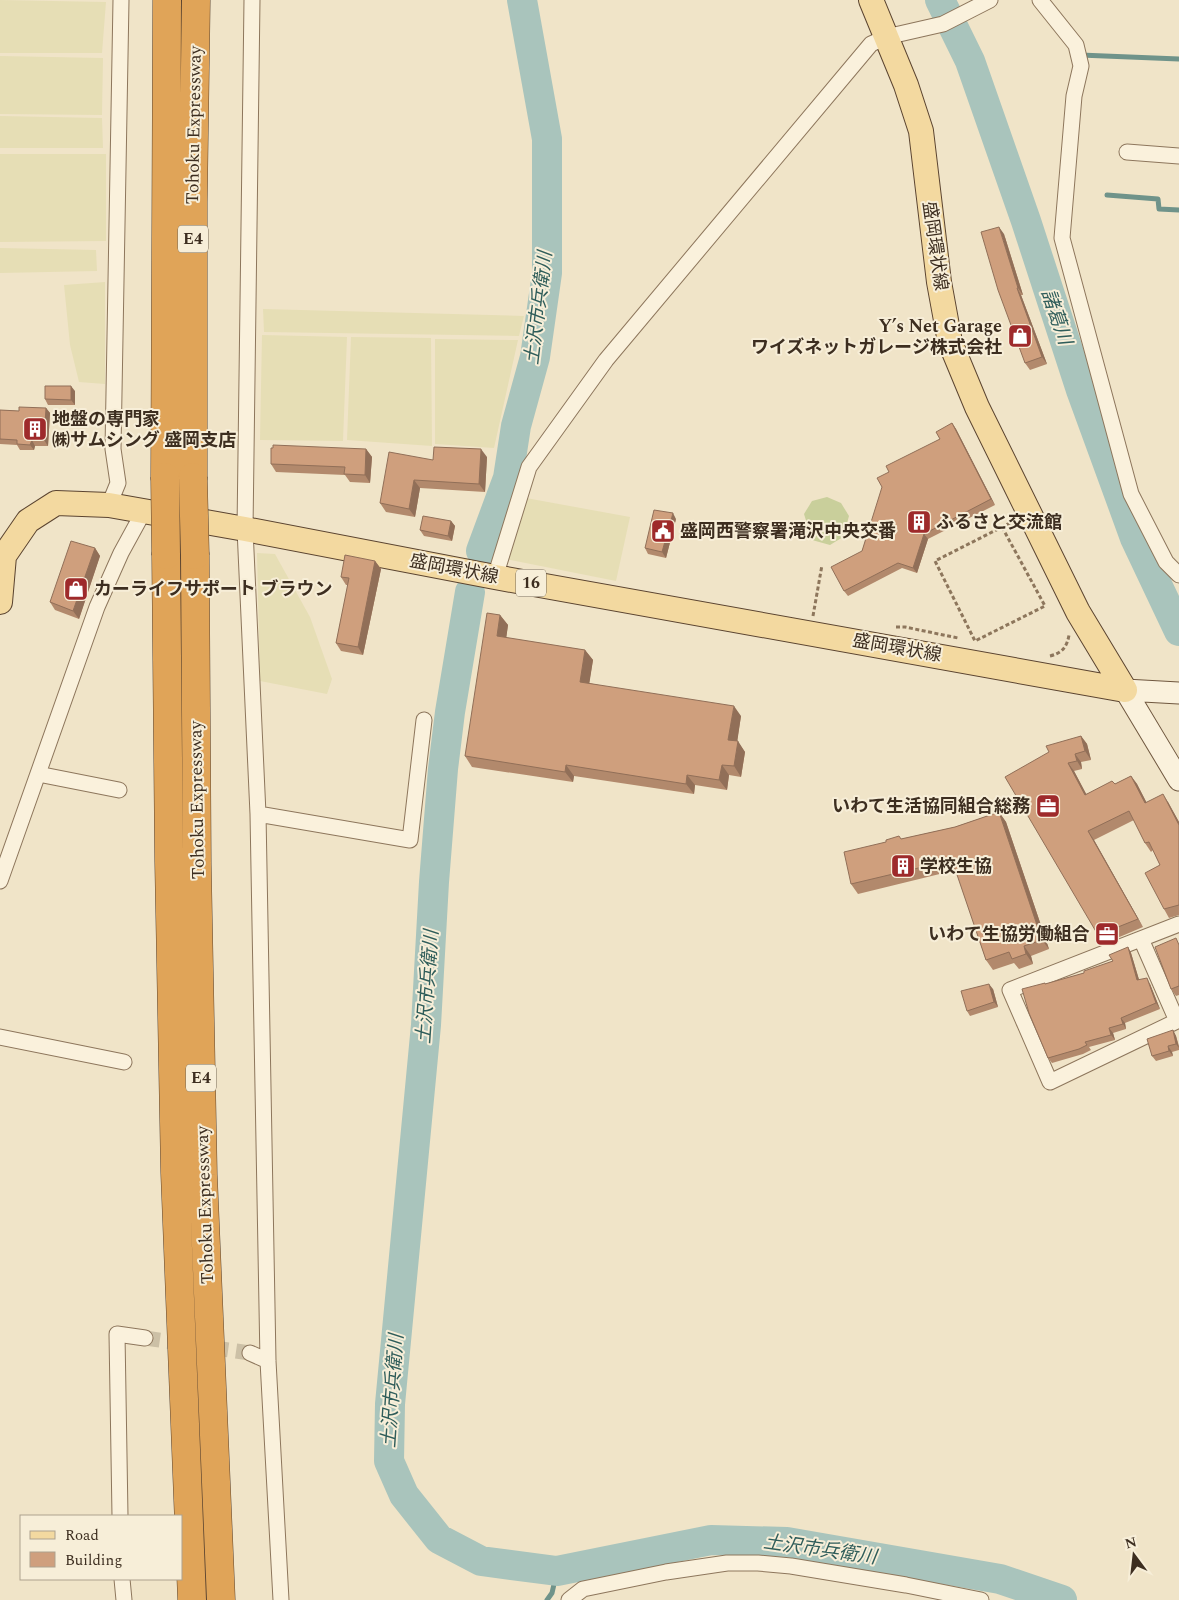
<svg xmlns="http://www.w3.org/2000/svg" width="1179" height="1600" viewBox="0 0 1179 1600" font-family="Spectral,'Noto Sans JP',serif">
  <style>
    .farmland { fill: #e6deb5 }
    .green { fill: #c9cf9b }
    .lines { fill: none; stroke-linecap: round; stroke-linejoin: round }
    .stream { stroke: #6f938a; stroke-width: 5 }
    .river { stroke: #a9c4bc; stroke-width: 30 }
    .street-tunnel { stroke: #ccc0a6; stroke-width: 15; stroke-dasharray: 15 8; stroke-linecap: butt }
    .street-casing { stroke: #8d765c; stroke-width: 17 }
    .secondary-casing { stroke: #6f573f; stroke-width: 23 }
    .primary-casing { stroke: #5b4430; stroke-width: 26 }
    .highway-casing { stroke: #5b4430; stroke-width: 29 }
    .path { stroke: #8d765c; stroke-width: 3; stroke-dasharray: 4 2.5; stroke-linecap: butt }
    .street { stroke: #faf1dc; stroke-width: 15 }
    .secondary { stroke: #faf1dc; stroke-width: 21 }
    .primary { stroke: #f3d9a0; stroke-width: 24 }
    .highway { stroke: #e0a458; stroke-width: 28 }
    .highway-bridge-casing { stroke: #5b4430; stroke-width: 29; stroke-linecap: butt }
    .highway-bridge { stroke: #e0a458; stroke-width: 28 }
    .wall { fill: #b2896c }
    .shaded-wall { fill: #916f58 }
    .building { fill: #cf9f7d; stroke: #916f58 }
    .labels { text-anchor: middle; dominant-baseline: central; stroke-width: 4; stroke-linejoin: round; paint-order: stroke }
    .shield { fill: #f7eed8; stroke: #756857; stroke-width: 1 }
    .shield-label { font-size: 16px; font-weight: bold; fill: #3d2e20 }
    .street-label { font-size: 18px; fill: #3d2e20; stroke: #f7eed8 }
    .poi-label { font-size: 18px; font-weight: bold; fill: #3d2e20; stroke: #f7eed8; text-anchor: start }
    .water-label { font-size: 19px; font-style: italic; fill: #2f5d5a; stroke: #f7eed8 }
  </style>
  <rect width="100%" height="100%" fill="#f0e4c8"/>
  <!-- farmland -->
  <path class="farmland" d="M0,0L106,2L102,53H0Z
    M0,56L103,58L102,115L0,114Z
    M0,116L102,118L103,148H0Z
    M0,154H106V241L0,242Z
    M0,248L96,250L97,271L0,273Z
    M105,282V384L79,382L70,345L64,285Z
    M263,309L524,316L519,336L264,332Z
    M262,335L347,337L343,441L260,440Z
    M351,337L431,338L432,446L347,440Z
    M435,339L518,340L494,448L435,444Z
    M526,498L630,517L616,581L505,559Z
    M257,553L275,554L310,617L332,679L327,694L260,681Z"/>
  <!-- green -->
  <path class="green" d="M827,497L841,503L849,516L843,537L830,545L812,540L804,514L812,501Z"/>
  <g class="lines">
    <!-- stream -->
    <path class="stream" d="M1080,55L1179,59
      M1107,195L1158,199L1159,209L1179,210
      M547,1600L552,1593L557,1571"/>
    <!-- river -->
    <path class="river" d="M940,0L970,61L1026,221L1081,390L1135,538L1179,631
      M481,551L508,478L516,426L535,357L547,273V139L522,0
      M470,592L450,712L443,769L434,882L426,1025L390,1404L389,1461L404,1495L439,1539L481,1561L557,1571L711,1540L787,1542L1000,1579L1062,1600"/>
    <!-- street-tunnel -->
    <path class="street-tunnel" d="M145,1338L250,1353"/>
    <defs>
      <path id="street" d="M252,0L245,529L258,814L268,1361L281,1600
        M1040,0L1076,45L1081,66L1074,96L1062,238L1131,494L1166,562L1179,575
        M1127,152L1179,156
        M109,505L118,483L113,449L121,0
        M495,577L529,467L606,360L871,44L886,37L943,24L990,0
        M38,774L119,790
        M258,814L410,840L424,720
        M0,881L97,607L121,553L144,511
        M1141,939L1177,1021L1050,1082L1010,990L1179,924
        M0,1037L124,1062
        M250,1353L268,1361
        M120,1516L117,1334L145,1338
        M122,1579L124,1600
        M569,1600L583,1589L666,1572L727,1563H758L791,1566L906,1585L981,1600"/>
      <path id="secondary" d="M1125,690L1179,780
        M1125,690L1179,693"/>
      <path id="primary" d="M871,0L906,85L921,131L939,282L950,342L977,407L1078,612L1125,690
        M0,602L4,556L28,521L56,503L109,505L245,529L495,577L1125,690"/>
      <path id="highway" d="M165,477L167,0
        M193,477V202L196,0
        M166,555L169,862L175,1173L192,1600
        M195,555L197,865L203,1175L221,1600"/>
    </defs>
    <!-- street casing -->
    <use href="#street" class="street-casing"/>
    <!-- secondary casing -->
    <use href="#secondary" class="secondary-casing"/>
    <!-- primary casing -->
    <use href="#primary" class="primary-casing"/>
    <!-- highway casing -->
    <use href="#highway" class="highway-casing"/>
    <!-- path -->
    <path class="path" d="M1002,527L1045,606L975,641L935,561L1014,521
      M813,616L822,565
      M896,627H905L958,638
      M1050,656C1062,653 1067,647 1069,635"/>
    <!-- street -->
    <use href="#street" class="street"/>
    <!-- secondary -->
    <use href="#secondary" class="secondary"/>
    <!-- primary -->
    <use href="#primary" class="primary"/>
    <!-- highway -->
    <use href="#highway" class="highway"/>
    <defs>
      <path id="highway-bridge" d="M165,477L166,555
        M193,477L195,555"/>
    </defs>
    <!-- highway-bridge casing -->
    <use href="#highway-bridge" class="highway-bridge-casing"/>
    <!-- highway-bridge -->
    <use href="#highway-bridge" class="highway-bridge"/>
  </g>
  <!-- wall -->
  <path class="wall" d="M1004,234L1023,295H1021L1047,364L1030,370L1025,363Z
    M75,391V405H48L45,399Z
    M46,408L50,413L48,446H35L34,450H20L17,445L0,444V410L19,411Z
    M952,423L956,429L995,505L928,539L917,573L902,568L848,596L844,591L862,551L889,472L940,439Z
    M366,449L372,457L370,483L350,482L345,475L276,472L271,464Z
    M487,457L485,492L420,488L415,517L386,512L380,503L433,460Z
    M676,519L666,558L648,554L645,548Z
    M451,521L455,526L452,541L424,536L420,530Z
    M95,548L100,556L79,619L55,610L50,602Z
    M375,561L381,569L363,655L341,651L336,643L348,585H346L341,577Z
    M500,615L508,625L506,638L585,650L593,660L589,683L741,716L737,741L745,752L741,777L729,775L727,790L695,785L694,794L574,776L573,782L472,767L465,756Z
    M1081,736L1087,744L1091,760L1081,762L1082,769L1074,771L1086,794L1115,784L1131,776L1137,784L1146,802H1168L1179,822V915L1169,918L1164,909L1160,865L1153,850L1151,852L1145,843L1134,820L1094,840L1143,927L1103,944L1098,935L1049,752Z
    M999,812L1006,822L1049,949L1031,956L1033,964L1019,969L1014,963L993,970L986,960L956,870L858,894L851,884L901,839L955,827Z
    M1179,942V995L1176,996L1171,989Z
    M1128,947L1131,953L1139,980L1150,984L1160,1009L1125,1023L1126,1029L1113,1033L1115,1040L1089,1047L1091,1050L1083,1054L1052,1063L1048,1058L1046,984L1084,973L1113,961Z
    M993,989L998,1007L970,1016L967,1011Z
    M1173,1030L1176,1036L1179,1046V1050L1172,1052L1173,1056L1156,1061L1152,1056Z"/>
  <!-- shaded-wall -->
  <path class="shaded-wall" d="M999,227L1004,234L1023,295L1018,288Z
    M1017,288L1021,295L1047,364L1042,357Z
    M71,386L75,391V405L71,400Z
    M46,408L50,413L48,446L44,440Z
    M952,423L956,429L995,505L991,499Z
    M32,440L35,446L34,450L30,445Z
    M366,449L372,457L370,483L365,475Z
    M481,449L487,457L485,492L479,484Z
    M414,480L420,488L415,517L409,509Z
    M673,513L676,519L666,558L662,552Z
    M451,521L455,526L452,541L448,536Z
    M924,534L928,539L917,573L913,568Z
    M95,548L100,556L79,619L73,611Z
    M375,561L381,569L363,655L358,647Z
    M500,615L508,625L505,647L497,636Z
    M585,650L593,660L588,692L580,682Z
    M734,706L741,716L736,750L728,740Z
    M1081,736L1087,744L1091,760L1085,751Z
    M738,741L745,752L741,777L734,766Z
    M1075,754L1081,762L1082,769L1077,761Z
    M1068,763L1074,771L1091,803L1085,795Z
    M566,765L574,776L573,782L565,772Z
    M722,765L729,775L727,790L719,780Z
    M687,775L695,785L694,794L686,784Z
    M1131,776L1137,784L1151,811L1145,803Z
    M1163,794L1168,802L1179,822V825Z
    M999,812L1006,822L1049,949L1042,940Z
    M1088,831L1094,840L1143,927L1138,919Z
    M1024,946L1031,956L1033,964L1026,954Z
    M1128,947L1131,953L1141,986L1137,980Z
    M1147,978L1150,984L1160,1009L1156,1003Z
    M989,984L993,989L998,1007L994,1002Z
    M1121,1018L1125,1023L1126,1029L1123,1024Z
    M1109,1028L1113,1033L1115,1040L1111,1035Z
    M1173,1030L1176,1036L1179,1048L1176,1044Z
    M1168,1046L1172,1052L1173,1056L1169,1051Z"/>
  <!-- building -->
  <path class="building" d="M999,227L1018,288H1017L1042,357L1025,363L998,290L981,232Z
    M45,386H71V400L45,399Z
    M19,407L46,408L44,440H32L30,445L17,444V440L0,439V410L19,411Z
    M952,423L991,499L924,534L913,568L898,563L844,591L831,567L862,551L882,487L877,478L889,472L886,466L940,439L936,432Z
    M273,445L366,449L365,475L344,474L345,467L271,464V448H273Z
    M434,447L481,449L479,484L414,480L409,509L380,503L389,452L433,460Z
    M654,510L673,513L662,552L645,548Z
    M423,516L451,521L448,536L420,530Z
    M71,541L95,548L73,611L50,602Z
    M345,555L375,561L358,647L336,643L349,578L341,577Z
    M487,613L500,615L497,636L585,650L580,682L734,706L728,740L738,741L734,766L722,765L719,780L687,775L686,784L566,765L565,772L465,756Z
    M1081,736L1085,751L1075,754L1077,761L1068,763L1085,795L1112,781L1115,784L1131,776L1145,803L1163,794L1179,825V905L1164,909L1145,873L1160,865L1149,842L1145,843L1129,811L1088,831L1138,919L1098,935L1005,777L1049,752L1046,746Z
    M999,812L1042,940L1024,946L1026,954L1012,959L1009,952L986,960L952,860L851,884L844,852L886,842V840L899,836L901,839L955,827Z
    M1176,938L1179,945V986L1171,989L1155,947Z
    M1128,947L1137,980L1147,978L1156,1003L1121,1018L1123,1024L1109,1028L1111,1035L1085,1042L1087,1045L1079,1049L1048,1058L1029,1013L1022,989L1045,983V984L1084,973V971L1113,961L1109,955Z
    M989,984L994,1002L967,1011L961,991Z
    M1173,1030L1176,1044L1168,1046L1169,1051L1152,1056L1147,1039Z"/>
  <!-- icons -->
  <defs>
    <symbol id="shop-square" viewBox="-11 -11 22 22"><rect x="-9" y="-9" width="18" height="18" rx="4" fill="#9e2a2b" stroke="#f7eed8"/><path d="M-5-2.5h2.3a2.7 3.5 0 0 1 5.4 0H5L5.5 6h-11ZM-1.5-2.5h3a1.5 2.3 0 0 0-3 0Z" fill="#fff"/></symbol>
    <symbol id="building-square" viewBox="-11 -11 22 22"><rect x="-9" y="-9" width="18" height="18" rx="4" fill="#9e2a2b" stroke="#f7eed8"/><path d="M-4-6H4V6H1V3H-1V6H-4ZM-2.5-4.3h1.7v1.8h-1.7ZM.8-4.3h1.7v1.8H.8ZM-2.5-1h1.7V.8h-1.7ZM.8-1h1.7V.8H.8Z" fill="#fff"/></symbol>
    <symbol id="civic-square" viewBox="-11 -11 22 22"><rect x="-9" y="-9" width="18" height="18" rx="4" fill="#9e2a2b" stroke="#f7eed8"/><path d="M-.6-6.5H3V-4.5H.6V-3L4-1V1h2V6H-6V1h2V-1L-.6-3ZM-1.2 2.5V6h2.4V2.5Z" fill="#fff"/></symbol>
    <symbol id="office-square" viewBox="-11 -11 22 22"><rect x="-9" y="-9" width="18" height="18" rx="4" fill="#9e2a2b" stroke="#f7eed8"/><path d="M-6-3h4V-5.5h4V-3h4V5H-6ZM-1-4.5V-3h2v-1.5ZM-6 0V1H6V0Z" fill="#fff"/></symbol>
  </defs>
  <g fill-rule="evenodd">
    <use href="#shop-square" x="1006" y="322" width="28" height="28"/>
    <use href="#building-square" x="21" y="415" width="28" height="28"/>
    <use href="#building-square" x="905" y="508" width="28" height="28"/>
    <use href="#civic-square" x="649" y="517" width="28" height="28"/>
    <use href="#shop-square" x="62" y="575" width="28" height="28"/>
    <use href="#office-square" x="1034" y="792" width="28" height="28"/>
    <use href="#building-square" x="889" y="852" width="28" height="28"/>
    <use href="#office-square" x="1093" y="920" width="28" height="28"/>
  </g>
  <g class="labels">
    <!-- shield labels -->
    <g class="shield">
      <rect x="178" y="225.5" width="30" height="27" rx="4"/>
      <rect x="516" y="569.5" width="30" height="27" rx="4"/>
      <rect x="186" y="1064.5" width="30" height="27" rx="4"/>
    </g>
    <g class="shield-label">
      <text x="193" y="239">E4</text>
      <text x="531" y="583">16</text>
      <text x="201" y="1078">E4</text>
    </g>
    <!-- street labels -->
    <g class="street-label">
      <text transform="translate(194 125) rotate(-89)">Tohoku Expressway</text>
      <text transform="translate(935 246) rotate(82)">盛岡環状線</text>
      <text transform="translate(454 569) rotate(11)">盛岡環状線</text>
      <text transform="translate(897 648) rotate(10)">盛岡環状線</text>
      <text transform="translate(197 800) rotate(-91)">Tohoku Expressway</text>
      <text transform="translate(205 1205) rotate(-92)">Tohoku Expressway</text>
    </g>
    <!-- poi labels -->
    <g class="poi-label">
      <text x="1002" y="326" text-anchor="end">Y’s Net Garage<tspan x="1002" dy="21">ワイズネットガレージ株式会社</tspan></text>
      <text x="52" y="419">地盤の専門家<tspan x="52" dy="21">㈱サムシング 盛岡支店</tspan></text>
      <text x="936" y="522">ふるさと交流館</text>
      <text x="680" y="531">盛岡西警察署滝沢中央交番</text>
      <text x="94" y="589">カーライフサポート ブラウン</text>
      <text x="1030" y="806" text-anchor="end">いわて生活協同組合総務</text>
      <text x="920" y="866">学校生協</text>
      <text x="1090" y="934" text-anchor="end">いわて生協労働組合</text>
    </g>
    <!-- water labels -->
    <g class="water-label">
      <text transform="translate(539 308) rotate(-83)">土沢市兵衛川</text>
      <text transform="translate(1056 317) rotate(71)">諸葛川</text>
      <text transform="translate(428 987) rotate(-86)">土沢市兵衛川</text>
      <text transform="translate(393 1391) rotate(-86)">土沢市兵衛川</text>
      <text transform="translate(820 1550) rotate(8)">土沢市兵衛川</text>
    </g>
  </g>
  <!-- legend -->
  <rect x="20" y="1515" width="162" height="65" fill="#f7eed8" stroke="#ada18e"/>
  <rect x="30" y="1531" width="25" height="8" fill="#f3d9a0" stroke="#ada18e"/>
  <text x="65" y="1540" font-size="15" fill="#3d2e20">Road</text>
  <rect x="30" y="1552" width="25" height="15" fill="#cf9f7d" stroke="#ada18e"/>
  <text x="65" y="1565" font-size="15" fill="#3d2e20">Building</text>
  <!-- north arrow -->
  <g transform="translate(1134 1555) rotate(345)" stroke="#f7eed8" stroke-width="4" paint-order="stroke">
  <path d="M0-4L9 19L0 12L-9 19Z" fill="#3d2e20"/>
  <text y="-8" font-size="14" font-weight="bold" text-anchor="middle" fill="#3d2e20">N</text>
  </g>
</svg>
